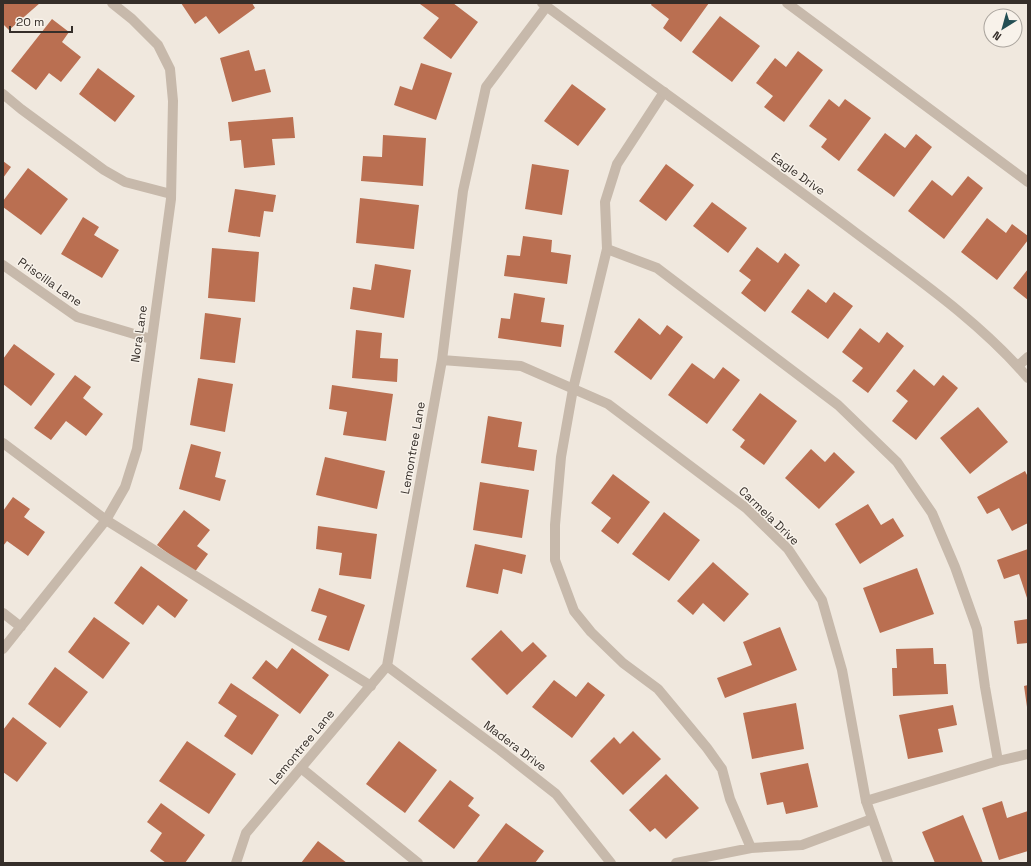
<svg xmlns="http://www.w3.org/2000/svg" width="1031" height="866" viewBox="0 0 1031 866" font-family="'Space Grotesk',sans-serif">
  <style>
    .building { fill: #ba6f51 }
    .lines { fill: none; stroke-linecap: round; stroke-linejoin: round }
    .service { stroke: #c7b9ab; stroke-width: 10 }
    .minor { stroke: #c7b9ab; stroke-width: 10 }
    .labels { text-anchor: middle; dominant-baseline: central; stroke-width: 3; stroke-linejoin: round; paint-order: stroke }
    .street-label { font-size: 12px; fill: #352e29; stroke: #f8f2ea }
  </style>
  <rect width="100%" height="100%" fill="#f0e8de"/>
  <!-- building -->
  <path class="building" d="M3,3H40L9,30L3,24Z
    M181,3H252L255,8L219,34L206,16L195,24Z
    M420,3H453L478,22L451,59L423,38L439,18L420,4Z
    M652,3H709L681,42L663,28L669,19L651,5Z
    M720,16L760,46L732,82L692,52Z
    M52,19L69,32L62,42L81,57L61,82L49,73L36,90L11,71Z
    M249,50L255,71L265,69L271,92L232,102L220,58Z
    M798,51L823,70L784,122L764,107L773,96L756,83L775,58L786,67Z
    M421,63L452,73L436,120L394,105L400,86L412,90Z
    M98,68L135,96L115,122L79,94Z
    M572,84L606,109L578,146L544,121Z
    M829,99L839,107L845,99L871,118L839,161L821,147L827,139L809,126Z
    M293,117L295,138L272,139L275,165L244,168L241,140L230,141L228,122Z
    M885,133L905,148L916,134L932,147L894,197L857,170Z
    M383,135L426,138L423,186L361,181L363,156L382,157Z
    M3,161L11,167L3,178Z
    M532,164L569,170L562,215L525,209Z
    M666,164L694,185L666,221L639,201Z
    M28,168L68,199L41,235L3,207V201Z
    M968,176L983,188L944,239L908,211L932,180L952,196Z
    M235,189L276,195L273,212L264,211L260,237L228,232Z
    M360,198L419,205L414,249L356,243Z
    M712,202L747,228L728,253L693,226Z
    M83,217L99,227L94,235L119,250L102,278L61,254Z
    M987,218L1006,233L1012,224L1028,236V240L997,280L961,252Z
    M523,236L552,240L551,252L571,255L567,284L504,276L507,255L520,256Z
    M757,247L778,263L785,253L800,265L765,312L741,293L751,280L739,271Z
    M212,248L259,252L255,302L208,298Z
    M375,264L411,270L404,318L350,309L353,287L371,290Z
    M1028,269V300L1013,288Z
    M808,289L826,303L834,292L853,306L828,339L791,312Z
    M514,293L545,298L541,322L564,325L561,347L498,338L501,318L510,319Z
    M205,313L241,318L235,363L200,359Z
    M639,318L660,335L667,325L683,337L651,380L614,352Z
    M860,328L879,343L887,332L904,346L868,393L852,381L863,368L842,352Z
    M356,330L382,333L380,358L398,359L397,382L352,378Z
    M14,344L55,374L31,406L3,384V359Z
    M692,363L714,379L723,367L740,380L707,424L668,395Z
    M914,369L934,386L943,375L958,388L916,440L892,421L908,401L896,391Z
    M75,375L91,387L83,398L103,414L86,436L66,421L51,440L34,428Z
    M198,378L233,384L225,432L190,425Z
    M332,385L393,394L386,441L343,435L347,412L329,409Z
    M760,393L797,421L764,465L740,447L745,440L732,430Z
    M978,407L1008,442L970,474L940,438Z
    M488,416L522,422L518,447L537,450L534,471L481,463Z
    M191,444L221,452L215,477L226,480L220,501L179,489Z
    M811,449L825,462L834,452L855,472L819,509L785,478Z
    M325,457L385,471L377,509L316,495Z
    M1025,471L1028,477V523L1012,531L999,508L987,514L977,497Z
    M613,474L650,502L618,544L601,531L611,518L591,503Z
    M480,482L529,490L522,538L473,530Z
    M13,497L30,509L24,517L45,532L28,556L7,541L3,546V511Z
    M868,504L881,525L893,518L904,536L860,564L835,524Z
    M184,510L210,530L197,546L208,554L194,573L157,545Z
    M664,512L700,540L669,581L632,554Z
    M318,526L377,534L371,579L339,575L342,553L316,549Z
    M475,544L526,555L522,574L503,569L498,594L466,587Z
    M1028,549V601L1019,574L1004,579L997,560Z
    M713,562L749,594L724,622L703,603L693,615L677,601Z
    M141,566L188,600L175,618L158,605L143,625L114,603Z
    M917,568L934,614L880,633L863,588Z
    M319,588L365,605L349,651L318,640L327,616L311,611Z
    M94,617L130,643L103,679L68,652Z
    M1028,619V643L1017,644L1014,621Z
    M780,627L797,670L725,698L717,678L752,665L743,642Z
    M501,630L522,652L533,642L547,656L507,695L471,659Z
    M292,648L329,675L300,714L252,678L266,660L277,669Z
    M933,648L934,664H946L948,694L893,696L892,668H897L896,649Z
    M55,667L88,692L60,728L28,704Z
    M554,680L576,697L588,682L605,695L572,738L532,707Z
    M231,683L279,715L252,755L224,736L237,716L218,703Z
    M1028,685V707H1027L1024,686Z
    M796,703L804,749L752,759L743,713Z
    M953,705L957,725L938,729L943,752L908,759L899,715Z
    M13,717L47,743L17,782L3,772V730Z
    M633,731L661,759L623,795L590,761L614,737L620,744Z
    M187,741L236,774L209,814L159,781Z
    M399,741L437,770L405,813L366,784Z
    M808,763L818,807L786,814L783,802L767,805L760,773Z
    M666,774L699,808L666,839L655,828L650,832L629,810Z
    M450,780L474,798L468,806L480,815L454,849L418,821Z
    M1002,801L1007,818L1028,811V851L999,860L982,808Z
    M161,803L205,835L185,863H166L150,851L162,833L147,822Z
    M963,815L983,863H935L922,832Z
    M506,823L544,851L535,863H476Z
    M318,841L347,863H301Z"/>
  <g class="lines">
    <!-- service -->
    <path class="service" d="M787,3L1028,182
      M664,92L617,164L605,202L607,249L573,389L561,457L555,525V560L574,611L591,632L623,663L658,689L707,748L722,769L730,799L751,848
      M3,94L21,109L104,170L125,182L171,194
      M607,249L657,268L838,405L897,462L932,513L955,567L977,629L985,687L998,761L866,801
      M1018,366L1028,357
      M3,443L106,520L371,686
      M998,761L1028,754
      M301,768L418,863
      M676,863L751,848L802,845L872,819"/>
    <!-- minor -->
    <path class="minor" d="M542,3C646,80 752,155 856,233C916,278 979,321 1028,378
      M3,265L77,317L151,339
      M442,360L521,366L608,404L746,508L788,549L822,600L842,670L866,801L888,863
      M3,613L21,627
      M3,649L106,520L125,487L137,449L171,199L173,101L170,69L158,45L132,19L112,3
      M387,666L500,750L556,794L611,863
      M236,863L246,833L387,666L442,360L463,191L486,87L547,6"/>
  </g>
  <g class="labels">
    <!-- street labels -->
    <g class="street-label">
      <text transform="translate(798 174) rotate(36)">Eagle Drive</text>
      <text transform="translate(50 282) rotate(35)">Priscilla Lane</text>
      <text transform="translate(139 334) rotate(-82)">Nora Lane</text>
      <text transform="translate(413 448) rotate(-80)">Lemontree Lane</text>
      <text transform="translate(769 516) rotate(44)">Carmela Drive</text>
      <text transform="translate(515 746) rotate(37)">Madera Drive</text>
      <text transform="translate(302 747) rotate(-50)">Lemontree Lane</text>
    </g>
  </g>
  <!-- border -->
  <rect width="1031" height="866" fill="none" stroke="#352e29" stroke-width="8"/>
  <!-- north arrow -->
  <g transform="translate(1003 28) rotate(217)"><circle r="19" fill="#f8f2ea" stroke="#aaa49d"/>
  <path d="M0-3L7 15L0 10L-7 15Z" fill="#234e53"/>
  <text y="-6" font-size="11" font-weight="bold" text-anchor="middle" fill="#352e29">N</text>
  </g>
  <!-- scale -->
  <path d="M10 26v6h62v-6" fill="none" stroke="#352e29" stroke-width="2"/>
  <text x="16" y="26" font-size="12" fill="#352e29" stroke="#f8f2ea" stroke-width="3" paint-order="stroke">20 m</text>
</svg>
